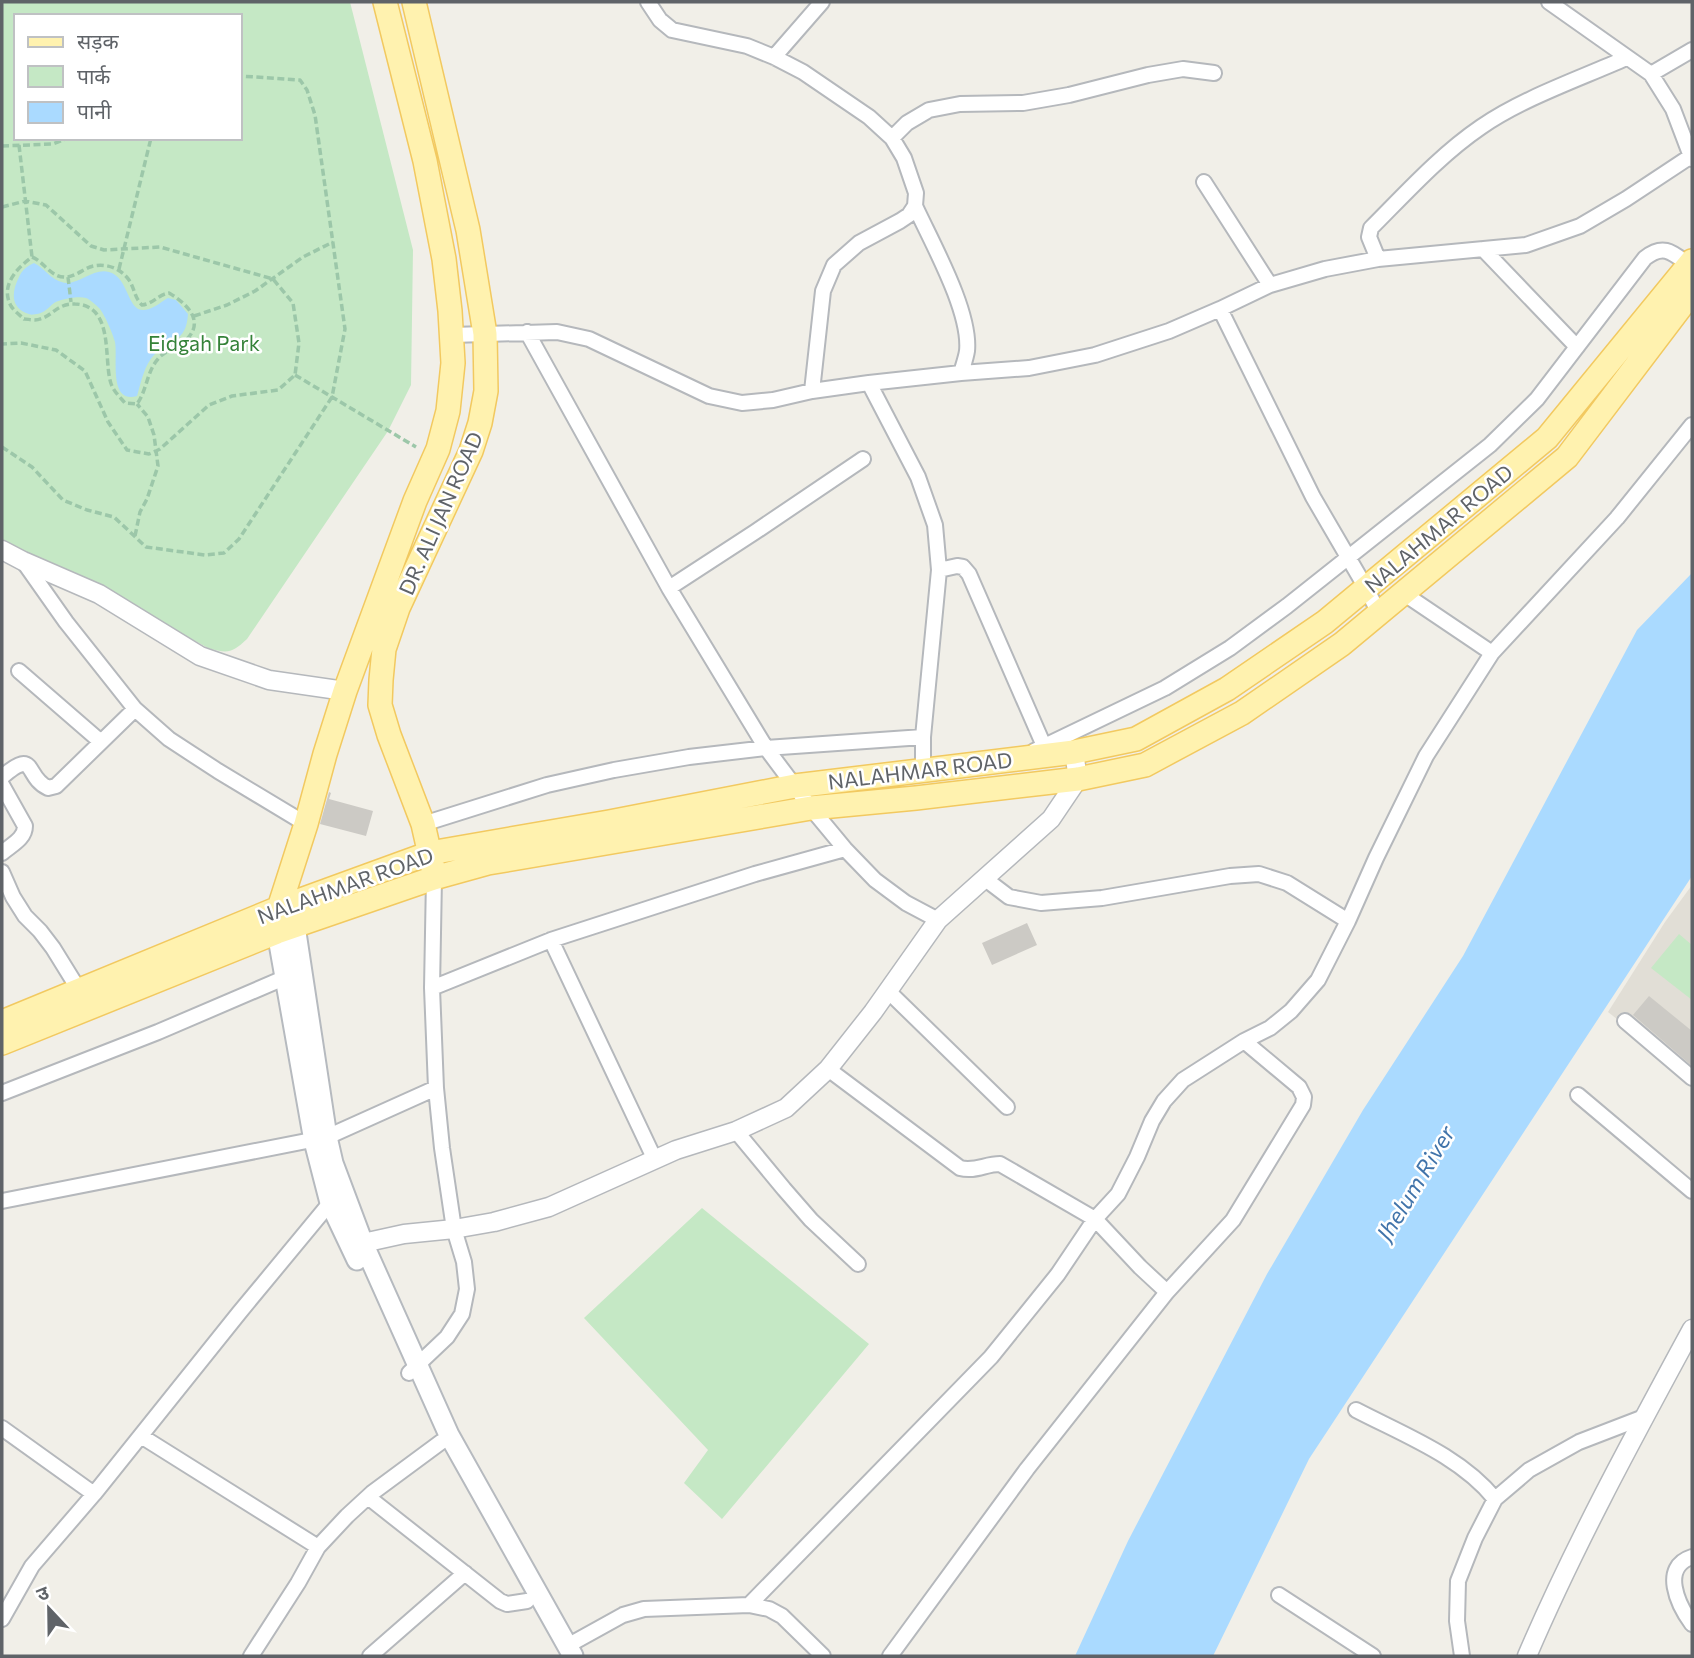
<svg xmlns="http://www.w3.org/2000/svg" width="1694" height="1658" viewBox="0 0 1694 1658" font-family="Commissioner,'Noto Sans Devanagari',sans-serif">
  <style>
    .education { fill: #e1ded6 }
    .green { fill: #c5e8c5; fill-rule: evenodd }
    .water { fill: #aadaff }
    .building { fill: #cccac5 }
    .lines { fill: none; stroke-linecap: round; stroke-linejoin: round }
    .minor-casing { stroke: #b5b8bc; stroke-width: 18 }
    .tertiary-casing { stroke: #b5b8bc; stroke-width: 21 }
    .secondary-casing { stroke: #b6babf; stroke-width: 23 }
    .primary-casing { stroke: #f2c960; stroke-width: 26 }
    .path { stroke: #9cc7a9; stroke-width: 3.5; stroke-dasharray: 7 3.5; stroke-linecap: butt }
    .minor { stroke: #fff; stroke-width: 14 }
    .tertiary { stroke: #fff; stroke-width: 18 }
    .secondary { stroke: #fff; stroke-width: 19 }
    .primary { stroke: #fff2af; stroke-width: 23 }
    .labels { text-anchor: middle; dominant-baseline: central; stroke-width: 5; stroke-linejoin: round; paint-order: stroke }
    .park-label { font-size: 21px; fill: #348238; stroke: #fff }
    .street-label { font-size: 21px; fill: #5f6368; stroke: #fff }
    .water-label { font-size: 23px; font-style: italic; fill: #4174aa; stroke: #fff }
  </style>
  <rect width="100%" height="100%" fill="#f1efe8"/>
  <!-- education -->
  <path class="education" d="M1692,885V1078L1608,1012L1665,922Z"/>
  <!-- green -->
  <path class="green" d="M2,2H350L413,250L411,385L388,431L247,639C232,653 228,654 208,648L102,590L2,544ZM16,16H240V138H16Z
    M1679,934L1692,945V1000L1651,968Z
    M702,1208L869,1344L722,1519L684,1483L708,1450L584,1318Z"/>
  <!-- water -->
  <path class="water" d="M34,263C46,269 52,282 67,283C81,283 94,268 109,272C131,278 126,317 149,309C156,307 162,301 168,298L176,300L188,314C186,344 170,337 154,355C144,366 141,382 137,396C108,404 118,358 115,342C113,334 104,313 99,308C96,305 89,299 86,298C78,296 61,299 54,303C48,308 44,313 37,314C30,315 32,315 26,313C10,306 12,291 19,277C22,270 27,266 34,263Z
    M1692,573V876L1309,1459L1213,1656H1075L1128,1541L1267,1274L1363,1110L1463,956L1637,630Z"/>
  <!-- building -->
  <path class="building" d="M329,792L331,793L329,799L373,811L366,836L320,824Z
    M1027,923L1037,945L992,965L982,943Z
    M1649,996L1692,1031V1066L1633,1015Z"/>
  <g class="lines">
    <defs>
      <path id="minor" d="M648,2L660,20L672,30L747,46L774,57L803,72L869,117L892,138L904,158L916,193L915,206L909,215L900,221L859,243L834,265L823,291L812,391
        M1549,2L1651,74L1673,109L1692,159
        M774,57L822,2
        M1651,74L1692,50
        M892,138L907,123L929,110L960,104L1023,103L1069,95L1148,75L1183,69L1214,73
        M1204,182L1270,285
        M915,206C932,243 971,312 967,351C966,358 963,366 961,373
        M1483,249L1577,347
        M1378,259L1369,237L1371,228C1406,193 1440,155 1481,127C1523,98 1579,79 1626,58
        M1220,309L1313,497L1366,588L1379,613
        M527,332L669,588L766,748L811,808L845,849L875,880L906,903L938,920
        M452,335L557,332L589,339L709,396L742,403L773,400L812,391L869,383L961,373L1029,368L1095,355L1169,331L1220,309L1270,285L1325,269L1378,259L1526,245L1580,226L1626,199L1691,156
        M869,383L918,477L935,525L939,570L923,737V770
        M23,561L66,622L135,709L169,739L218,771L306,824
        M939,570L957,566L963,567L969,574L1044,746
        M669,588L755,532L863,459
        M1403,593L1492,653
        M19,671L101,742
        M1034,751L1165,688L1230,648L1287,606L1490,445L1537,399L1645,258C1664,243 1673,253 1689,265
        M2,777C37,747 24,777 48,788L56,786L135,709
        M2,785L25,826C25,839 11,845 2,853
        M423,824L547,785L614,770L689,757L766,748L923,737
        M2,872L13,897L25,916L40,931L53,948L79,990
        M984,878L1009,897L1041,903L1102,898L1230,876L1259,874L1287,883L1348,921
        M551,940L655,1160
        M432,988L551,940L755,874L845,849
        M888,991L1007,1107
        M1625,1021L1692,1078
        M828,1069L960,1168C975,1172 985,1164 1000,1164L1095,1219L1140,1267L1167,1292
        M2,1093L158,1032L284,978
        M1578,1095L1692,1191
        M736,1131L784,1189L811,1220L858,1264
        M2,1201L327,1137L436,1088
        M409,1373L447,1337L462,1314L467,1289L464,1262L454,1229L442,1148L436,1088L432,988L434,878
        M1356,1410C1404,1435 1460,1456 1495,1499
        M2,1428L94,1494
        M141,1436L318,1547
        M368,1497L500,1601L507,1604L527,1601
        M1692,1557C1660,1567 1678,1605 1692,1624
        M1279,1595L1373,1656
        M749,1605L991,1357L1058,1274L1095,1219L1118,1194L1137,1157L1152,1121L1164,1101L1183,1080L1244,1041
        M2,1619L32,1566L94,1494L239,1313L330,1203L336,1199
        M567,1646L623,1615L644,1609L749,1605L769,1609L782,1616L823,1656
        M251,1656L298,1583L318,1547L347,1516L372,1493L441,1442
        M370,1656L465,1573
        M890,1656L1027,1469L1167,1292L1233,1220L1303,1105L1304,1097L1299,1087L1244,1041L1270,1028L1291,1011L1318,980L1348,921L1376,858L1426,756L1492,653L1617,518L1692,425
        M1462,1656L1457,1621L1458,1581L1475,1538L1495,1499L1529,1470L1579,1442L1644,1417"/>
      <path id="tertiary" d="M2,550L23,561L99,594L200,656L269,680L345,691
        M363,1243L404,1234L454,1229L494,1222L549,1207L676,1150L736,1131L786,1108L828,1069L873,1012L938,920L1051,819L1078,779L1074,752
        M1527,1656C1575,1544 1634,1436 1692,1329"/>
      <path id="secondary" d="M295,926L327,1137L333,1163L363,1243L449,1435L573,1656
        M277,932L314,1141L330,1203L357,1260"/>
      <path id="primary" d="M414,2L468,230L485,334L486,391L480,423L471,451L398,608L384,649L381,680L380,705L389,735L423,824L433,868
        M279,908L306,824L325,754L345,691L415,501L438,449L448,411L453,363L450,311L444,259L425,161L385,2
        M2,1022L279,908L430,853L609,822L795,786L1074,752L1136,739L1227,689L1325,622L1547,438L1692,261
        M2,1043L277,932L434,878L488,863L811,808L916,798L1078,779L1145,765L1242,713L1342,644L1567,457L1692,292"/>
    </defs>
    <!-- minor casing -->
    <use href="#minor" class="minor-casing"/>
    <!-- tertiary casing -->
    <use href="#tertiary" class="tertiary-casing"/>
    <!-- secondary casing -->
    <use href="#secondary" class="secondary-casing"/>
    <!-- primary casing -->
    <use href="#primary" class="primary-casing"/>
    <!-- path -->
    <path class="path" d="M19,145L32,257
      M2,146L53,144L68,138
      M2,207L25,201L46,205L91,246L104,250L160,247L273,279L293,303L299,343L295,375L278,390L232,396L209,405L160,449L156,451L149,454L127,450L108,422L85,371L56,350L21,343L2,344
      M32,257C43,261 51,277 64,277C73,278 82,270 90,267C104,262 121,268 129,280C135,289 134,297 142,305C155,303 157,295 169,293C186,303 206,321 186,340C178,348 165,350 158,359C147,371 147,390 137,404L125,403C119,396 112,390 110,380C104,355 113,305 75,304C58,303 52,316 40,319C36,321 28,319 24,319C20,315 14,311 11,306C0,286 16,269 32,257Z
      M119,269L151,138
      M68,277L71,302
      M194,316L227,305L255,291L303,257L333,242
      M295,375L416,447
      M2,447L32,467L63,500L87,510L114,517L146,547L205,555L224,553L239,539L332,397L345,329L315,115L307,90L300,80L240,76
      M135,536L140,512L147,499L158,466L154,435L148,417L137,404"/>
    <!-- minor -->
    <use href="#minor" class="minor"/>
    <!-- tertiary -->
    <use href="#tertiary" class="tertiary"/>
    <!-- secondary -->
    <use href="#secondary" class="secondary"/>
    <!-- primary -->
    <use href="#primary" class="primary"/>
  </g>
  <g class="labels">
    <!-- park labels -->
    <g class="park-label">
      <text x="204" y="342">Eidgah Park</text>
    </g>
    <!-- street labels -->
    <g class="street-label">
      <text transform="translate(440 513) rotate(-66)">DR. ALI JAN ROAD</text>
      <text transform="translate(1438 528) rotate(-40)">NALAHMAR ROAD</text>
      <text transform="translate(920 770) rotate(-7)">NALAHMAR ROAD</text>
      <text transform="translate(345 885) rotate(-20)">NALAHMAR ROAD</text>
    </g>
    <!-- water labels -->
    <g class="water-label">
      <text transform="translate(1415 1183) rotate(-59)">Jhelum River</text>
    </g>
  </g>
  <!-- border -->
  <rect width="1694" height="1658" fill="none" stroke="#5f6368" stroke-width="7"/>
  <!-- legend -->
  <rect x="14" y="14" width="228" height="126" fill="#ffffff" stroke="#bfc1c3" stroke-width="2"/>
  <rect x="28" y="37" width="35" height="10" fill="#fff2af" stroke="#bfc1c3" stroke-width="2"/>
  <text x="77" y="49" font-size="21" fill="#5f6368">सड़क</text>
  <rect x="28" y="66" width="35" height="21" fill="#c5e8c5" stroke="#bfc1c3" stroke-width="2"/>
  <text x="77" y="84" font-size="21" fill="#5f6368">पार्क</text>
  <rect x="28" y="102" width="35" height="21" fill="#aadaff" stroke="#bfc1c3" stroke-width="2"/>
  <text x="77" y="119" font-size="21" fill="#5f6368">पानी</text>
  <!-- north arrow -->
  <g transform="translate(49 1609) rotate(338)" stroke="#ffffff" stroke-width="5" paint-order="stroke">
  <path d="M0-5L12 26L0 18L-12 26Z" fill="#5f6368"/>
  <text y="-10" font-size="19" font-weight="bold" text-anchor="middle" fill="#5f6368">उ</text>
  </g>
</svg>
